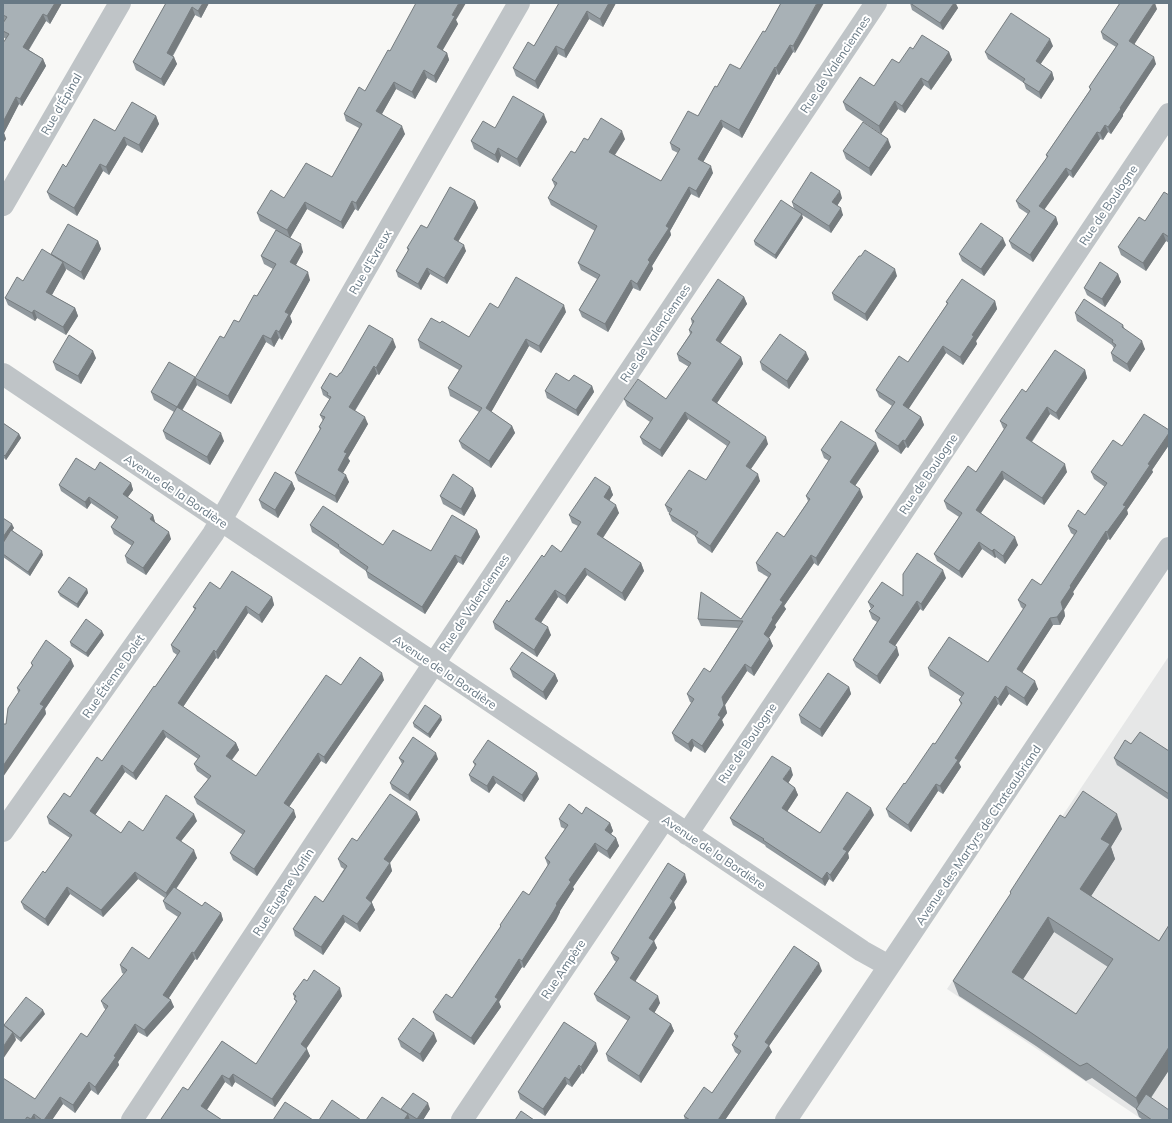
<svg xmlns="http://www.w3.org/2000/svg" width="1172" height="1123" viewBox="0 0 1172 1123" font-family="Mulish,sans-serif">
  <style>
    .built { fill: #e6e7e7 }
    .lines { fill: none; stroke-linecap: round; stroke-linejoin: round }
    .minor { stroke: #bfc4c7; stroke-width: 22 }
    .wall { fill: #90989d; fill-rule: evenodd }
    .shaded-wall { fill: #767c7f }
    .building { fill: #a8b1b6; stroke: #767c7f; fill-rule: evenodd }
    .labels { text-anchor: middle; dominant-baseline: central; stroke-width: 4; stroke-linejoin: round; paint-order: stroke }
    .street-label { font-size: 12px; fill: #687985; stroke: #fff }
  </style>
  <rect width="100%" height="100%" fill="#f8f8f6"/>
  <!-- built -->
  <path class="built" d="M1169,656V1120H1143L947,989Z"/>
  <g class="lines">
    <!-- minor -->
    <path class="minor" d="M3,205L120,3
      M3,374L862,951L889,966
      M3,831L213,534L519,3
      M687,834L1169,114
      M132,1120L425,677L876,3
      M462,1120L664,819
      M786,1120L1169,548"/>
  </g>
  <!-- wall -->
  <path class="wall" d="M3,3H62L50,24L46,21L29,50L43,59L46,66L22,106L19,104L4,133L6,139L3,143L6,39L3,37V23L4,21H3Z
    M166,3H209L201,18L195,15L173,56L177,64L164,86L136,70L133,62Z
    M559,3H616L603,27L589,19L566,58L558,54L538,89L516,76L513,68L534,46Z
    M781,3L795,53L793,52L779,75L777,74L742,138L723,127L703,162L713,173L699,198L691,194L670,231L671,235L652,266L653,269L640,291L633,288L608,332L582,317L579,310L597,279L581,270L578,263L595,231L551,205L548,198L555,187L552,180L575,153L588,140L625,139L615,155L661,181L678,153L672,150L670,143L698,116L717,87L740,69L765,32Z
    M910,3L956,4L958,8L943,30L912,10Z
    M1157,9L1134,44L1156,64L1123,114V116L1111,134L1108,132L1103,140L1100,139L1073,178L1069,175L1044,209L1056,217L1058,224L1033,262L1012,248L1009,241L1028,214L1019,208L1016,201L1047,158L1046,155L1090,90L1089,87L1116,47L1103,39L1101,32Z
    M456,20L458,24L442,50L447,53L449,60L436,83L427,78L415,99L396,89L382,114L405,134L358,211L355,209L343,229L307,209L290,238L303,252L296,265L310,280L290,316L292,322L282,340L279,338L274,347L266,342L231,404L198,386L197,385L182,411L224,441L210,465L166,439L163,431L174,412L154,400L151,392L195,378L224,338L239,322L257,296L273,269L264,264L261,256L276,230L260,221L257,213L284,198L332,177L359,128L346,121L344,114L365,91L390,51Z
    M1053,46L1040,64L1052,72L1054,79L1041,99L1026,89L1024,83L988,59L985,52Z
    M913,49L949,52L952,60L931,90L924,85L905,113L898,109L881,134L846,110L843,102L874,86L899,63Z
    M156,116L159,124L142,153L127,145L109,175L103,171L77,216L50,199L47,192L66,167L115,131Z
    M547,122L520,167L501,156L498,163L474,149L471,141Z
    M891,147L871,176L846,159L843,151Z
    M1169,195V243L1166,241L1146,271L1121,255L1118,247L1145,221Z
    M842,198L837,206L843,215L831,233L799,213L803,218L776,259L755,245L754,241L794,209L792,202Z
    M475,201L478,208L458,242L466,251L447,284L430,274L421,290L398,277L396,271L408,251L407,248L427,228Z
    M98,241L101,249L84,280L66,269L52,295L75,308L78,316L66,335L37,318L35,321L8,305L5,298L51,254Z
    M1006,245L984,276L962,261L959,254Z
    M1118,274L1121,282L1105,307L1087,295L1084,288Z
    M897,276L867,321L834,300L832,293Z
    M744,297L747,304L720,343L741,357L743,364L717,403L768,444L751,469L760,481L712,553L698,543L695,536L672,521L669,514L670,513L668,512L665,505L706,480L727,446L688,419L662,457L643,444L640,437L650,422L627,406L624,399H666L689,367L679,361L677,354L690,334L689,330L692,324L691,319Z
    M995,301L997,309L976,341L977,344L963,365L946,353L908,409L921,417L924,425L908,448L906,447L901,454L878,438L875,431L892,406L879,397L876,390L908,362L947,304L946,302Z
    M498,308L566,312L541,353L529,346L491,412L512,426L515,433L491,468L462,448L459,441L479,412L450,396L448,388L459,370L420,348L418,340L440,323L469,337Z
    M1075,313L1123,325L1125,330L1145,349L1130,372L1113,361L1111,353L1114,348L1112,345L1077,321Z
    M396,347L379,375L377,374L355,411L368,424L348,458L350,461L343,473L349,482L337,503L298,481L295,473L320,430L319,427L323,421L320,415L329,400V399L323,395L321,388L337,377L341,373Z
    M96,358L81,384L56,370L53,362Z
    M809,359L789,389L762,370L760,362Z
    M1085,370L1087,378L1059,420L1050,414L1032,442L1067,472L1044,505L1004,479L981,513L1018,545L1005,564L996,557L995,558L982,549L962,578L937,561L934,554L959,517L947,509L944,501L976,472L1004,429L1003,428L1000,421L1026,392Z
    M569,381L592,386L594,392L578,416L547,398L545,391Z
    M3,423L19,434L21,438L6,460L3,457Z
    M1169,430V445L1152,470L1153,472L1127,510L1128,514L1110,540L1108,539L1073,592L1074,594L1064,610L1065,616L1060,625H1053L1022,672L1038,689L1027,706L1009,694L1001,706L998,704L959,763L961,767L943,794L938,791L911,832L889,817L886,809L905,784L935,744L961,705L959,700L962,697L930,676L928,668L988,662L1023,609L1021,607L1018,600L1041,585L1074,535L1071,533L1068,526L1085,515L1105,487L1094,479L1091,472L1122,446Z
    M821,450L879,451L855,486L863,497L818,566L814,563L784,606L786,609L775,625L776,627L769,638L773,646L754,676L747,671L725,705L727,713L722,720L724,725L705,753L694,746L691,752L675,741L672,733L692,703L690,702L687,694L710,672L738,628L701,626L698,619H741L768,577L758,571L756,563L784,537L808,501L806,496L829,461L824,458Z
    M95,470L131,483L133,490L127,498L153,515L155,523L171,539L146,575L127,563L125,556L132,546L114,534L111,527L116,520L91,503L87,509L61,491L59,485Z
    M292,482L295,489L278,518L262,508L259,500Z
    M610,487L613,495L609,500L619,513L603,538L641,563L644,571L625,601L587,575L567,604L558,597L541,623L551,635L537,657L495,629L493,622L509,602L544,557L561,552L578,526L572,523L569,515Z
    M473,488L476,496L464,516L443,504L440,496Z
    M3,518L14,528L12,530L43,555L30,576L3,557Z
    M310,525L383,545L431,551L477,530L480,537L463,565L458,562L425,614L368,578L366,571L340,553L339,550L312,532Z
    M946,578L923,611L920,609L895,646L899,655L880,684L856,667L853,660L877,622L872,619L869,611L871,609L868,602L903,596Z
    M87,589L88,593L78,608L60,596L58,592Z
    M220,589L272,597L274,605L262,623L248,613L218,659L216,658L183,707L236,743L239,750L232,760L256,776L341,685L384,680L326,764L321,761L289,807L296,817L257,876L233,860L230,853L243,835L197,804L194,797L208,779L197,771L194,764L198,759L166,737L136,780L125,772L95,815L121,833L143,831L197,821L181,841L197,858L176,889L202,906L221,913L223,920L197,960L195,959L169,998L174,1007L147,1037L138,1032L118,1062L119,1065L98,1095L91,1090L75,1113L63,1104L52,1120H3L35,1099L87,1037L106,1010L104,1008L101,1001L124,974L122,973L120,965L149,959L178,917L166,909L163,901L165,898L138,879L103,917L70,894L48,926L24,909L21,902L45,873L70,838L49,824L47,817L70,797L102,761L155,687L177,655L173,652L171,645L195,610L193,607Z
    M104,635L88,657L71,646L70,642Z
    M31,663L74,666L45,709L46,714L18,692L17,688L32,666Z
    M510,669L555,674L558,681L546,700L513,677Z
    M849,687L851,694L822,737L801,723L799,715Z
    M442,720L430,738L414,727L413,723Z
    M1131,744L1169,751V800L1117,765L1114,758Z
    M399,758L438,759L410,801L392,789L390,783L402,764Z
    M473,762L539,779L524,802L496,783L489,793L471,781L469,775L475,766Z
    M793,775L788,783L795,788L798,795L787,811L820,833L874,815L848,853L849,858L833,882L829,879L825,886L766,847L765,845L733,825L730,818Z
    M417,812L420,820L390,863L392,871L371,902L372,903L375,910L360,932L345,922L323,955L295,936L293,929L323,902L344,869L341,867L338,859L357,841Z
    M582,814L610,823L613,831L611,834L616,838L619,846L610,859L598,851L573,887L574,889L560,911V912L556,920L524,968L522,967L499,1002L501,1007L474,1045L436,1020L433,1012L452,998L501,926L500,925L529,895L548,866L545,858L565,829L561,827L559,819Z
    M1065,818L1122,829L1111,847L1115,859L1091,896L1159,941L1169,925V1070L1151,1098L1169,1120H1143L1139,1117L1136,1109L1092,1078L1086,1081L1036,1046L959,996L953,981L1011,894L1010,892ZM1054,932L1108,967L1076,1014L1023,979Z
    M687,882L674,902L676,908L654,941L657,948L635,981L660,1003L654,1013L671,1024L674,1031L641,1083L608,1061L606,1054L628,1021L597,1001L594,994L616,962L614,960L611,953Z
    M822,971L769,1046L772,1052L725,1120H685L684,1116L712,1093L739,1055L735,1052L732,1045L736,1039L734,1034Z
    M307,981L342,996L306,1048L310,1056L275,1107L235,1082L232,1087L225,1082L207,1110L222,1120H162L161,1119L188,1090L222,1041L256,1064L296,1003L293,994Z
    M45,1014L21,1042L15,1037L16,1040L4,1025Z
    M398,1039L437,1041L423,1062L401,1047Z
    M598,1051L583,1074L582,1073L572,1087L567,1084L545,1116L520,1099L518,1092Z
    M430,1109L423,1120H366L401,1110Z"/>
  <!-- shaded-wall -->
  <path class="shaded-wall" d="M55,3H62L50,24L47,16Z
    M203,3H209L201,18L198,11Z
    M459,3H466L456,20L458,24L440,55L437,47L452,15Z
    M609,3H616L603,27L600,19Z
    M817,3H824L795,53L793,46Z
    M954,3H957L956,4L958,8L943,30L940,23Z
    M1154,3H1155L1157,9L1132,48L1129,41Z
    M192,7L195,15L170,60L167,53Z
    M587,11L589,19L566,58L564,50Z
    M43,14L46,21L26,54L23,47Z
    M1050,39L1053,46L1038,68L1036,61Z
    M790,45L793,52L779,75L776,68Z
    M556,46L558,54L538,89L535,81Z
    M949,52L952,60L931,90L928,82Z
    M447,53L449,60L436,83L434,76Z
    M174,57L177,64L164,86L161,79Z
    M1154,57L1156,64L1123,114V116L1111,134L1108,127L1120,108Z
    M43,59L46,66L22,106L20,99Z
    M775,67L777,74L742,138L739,130Z
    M424,70L427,78L415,99L412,92Z
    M1052,72L1054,79L1041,99L1039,92Z
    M921,78L924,85L905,113L902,106Z
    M394,82L396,89L379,119L376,111Z
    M16,97L19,104L4,133L6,139L3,143V122Z
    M895,101L898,109L881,134L879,126Z
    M544,114L547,122L520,167L517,159Z
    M156,116L159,124L142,153L139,145Z
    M721,120L723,127L701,166L698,159Z
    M1105,125L1108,132L1103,140L1100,133Z
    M402,126L405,134L358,211L356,203Z
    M622,131L625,139L612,159L609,152Z
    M1097,132L1100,139L1073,178L1071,171Z
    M124,137L127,145L109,175L106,167Z
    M888,139L891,147L871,176L869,168Z
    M498,148L501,156L498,163L495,155Z
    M100,164L103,171L77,216L74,208Z
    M711,166L713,173L699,198L696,191Z
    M1066,168L1069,175L1042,213L1039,206Z
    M689,187L691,194L670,231L671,235L652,266L653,269L640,291L637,284L648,260L666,226Z
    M840,191L842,198L835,209L832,202Z
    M352,201L355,209L343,229L341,222Z
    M475,201L478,208L456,245L454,239Z
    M305,202L307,209L290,238L287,230Z
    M841,208L843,215L831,233L829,226Z
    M802,214L803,218L776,259L775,255Z
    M1056,217L1058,224L1033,262L1030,255Z
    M1163,233L1166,241L1146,271L1143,263Z
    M1003,238L1006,245L984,276L981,269Z
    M98,241L101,249L84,280L81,272Z
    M301,244L303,252L293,270L290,262Z
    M464,245L466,251L447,284L444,278Z
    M63,262L66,270L49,300L46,292Z
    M427,268L430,274L421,290L418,284Z
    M895,269L897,276L867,321L865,314Z
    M308,272L310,280L290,316L292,322L282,340L279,332L285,312Z
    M1118,274L1121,282L1105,307L1102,299Z
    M631,280L633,288L608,332L605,324Z
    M744,297L747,304L718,347L716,340Z
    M995,301L997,309L976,341L977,344L963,365L960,357L972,335Z
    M564,305L566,312L541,353L539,346Z
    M75,308L78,316L66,335L63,327Z
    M34,310L37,318L35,321L32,313Z
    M276,330L279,338L274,347L271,339Z
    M263,335L266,342L231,404L228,396Z
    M393,339L396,347L379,375L376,368Z
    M526,339L529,346L489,416L486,408Z
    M1142,341L1145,349L1130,372L1127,364Z
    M943,346L946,353L906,413L903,405Z
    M93,351L96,358L81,384L78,376Z
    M806,352L809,359L789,389L787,381Z
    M741,357L743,364L715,406L712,400Z
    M374,366L377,374L352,415L349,407Z
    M1085,370L1087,378L1059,420L1056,413Z
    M195,377L197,385L179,415L177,407Z
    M592,386L594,392L578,416L576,410Z
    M1047,407L1050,414L1029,445L1026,438Z
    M685,412L688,419L662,457L660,450Z
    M365,417L368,424L348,458L350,461L340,478L338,470L344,452Z
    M921,417L924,425L908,448L905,441Z
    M512,426L515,433L491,468L489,461Z
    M221,433L224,441L210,465L207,457Z
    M1169,433V445L1152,470L1153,472L1127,510L1128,514L1110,540L1107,532L1123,505L1148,464Z
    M19,434L21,438L6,460L5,456Z
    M766,437L768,444L748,473L746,466Z
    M903,440L906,447L901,454L898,446Z
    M876,443L879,451L852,490L850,482Z
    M1065,464L1067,472L1044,505L1042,498Z
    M1002,471L1004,479L978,517L976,510Z
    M758,474L760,481L712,553L710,546Z
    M346,475L349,482L337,503L335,496Z
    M292,482L295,489L278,518L275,510Z
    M131,483L133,490L125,501L123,494Z
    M610,487L613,495L607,504L604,497Z
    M473,488L476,496L464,516L461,509Z
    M860,489L863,497L818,566L816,558Z
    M89,497L91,503L87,509L85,502Z
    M616,505L619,513L600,542L597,534Z
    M153,515L155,522L153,526L150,519Z
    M12,524L14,528L3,543V537Z
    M477,530L480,537L463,565L461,558Z
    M1106,531L1108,539L1073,592L1074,594L1064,610L1065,616L1060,625L1057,617L1061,602L1070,586Z
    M169,532L171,539L146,575L143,568Z
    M1015,537L1018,545L1005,564L1003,556Z
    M979,542L982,549L962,578L959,571Z
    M994,549L996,557L995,558L992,551Z
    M42,551L43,555L30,576L28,572Z
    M455,555L458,562L425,614L422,607Z
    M811,555L814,563L784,606L786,609L775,625L776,627L766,642L764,634L780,600Z
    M641,563L644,571L625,601L622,593Z
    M585,568L587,575L567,604L565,596Z
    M943,570L946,578L923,611L921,604Z
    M87,589L88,593L78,608L77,604Z
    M555,590L558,597L538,627L535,619Z
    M272,597L274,605L262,623L259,615Z
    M917,601L920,609L892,650L889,642Z
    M246,606L248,613L218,659L216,652Z
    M1050,618L1053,625L1020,676L1017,669Z
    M548,627L551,635L537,657L534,650Z
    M102,631L104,635L88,657L86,653Z
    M770,639L773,646L754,676L751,668Z
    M897,647L899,655L880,684L877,676Z
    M214,650L216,658L181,710L178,703Z
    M71,659L74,666L45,709L46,714L3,777V766L40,704Z
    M745,664L747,671L725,705L727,713L722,720L724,725L705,753L702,746L718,715L722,697Z
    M382,673L384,680L326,764L324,757Z
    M555,674L558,681L546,700L543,692Z
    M1035,681L1038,689L1027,706L1024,698Z
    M1006,686L1009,694L1001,706L998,699Z
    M849,687L851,694L822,737L820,729Z
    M995,696L998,704L959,763L961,767L943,794L940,786L955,758Z
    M441,716L442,720L430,738L428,734Z
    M163,730L166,737L136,780L133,773Z
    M692,739L694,746L691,752L688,744Z
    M236,743L239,750L229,763L226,756Z
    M318,753L321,761L286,811L284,803Z
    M436,753L438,759L410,801L408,795Z
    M122,765L125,772L93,818L90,811Z
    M791,768L793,775L786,787L783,779Z
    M537,773L539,779L524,802L522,795Z
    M493,776L496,783L489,793L487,786Z
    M936,784L938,791L911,832L908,825Z
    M795,788L798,795L785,815L782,808Z
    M871,808L874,815L848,853L849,858L833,882L830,875L843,849Z
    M294,810L296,817L257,876L254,869Z
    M417,812L420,820L387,867L384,859Z
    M194,814L197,821L178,845L176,838Z
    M1117,814L1122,829L1111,847L1115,859L1086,904L1080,889L1101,839Z
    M610,823L613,831L608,838L605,830Z
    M616,838L619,846L610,859L607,851Z
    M595,843L598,851L573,887L574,889L560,911V912L556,920L524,968L522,961L556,904L569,880Z
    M194,850L197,858L168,900L166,893Z
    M390,863L392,871L369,906L366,898Z
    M135,872L138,879L103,917L101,910Z
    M827,872L829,879L825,886L822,879Z
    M685,874L687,882L674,902L676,908L654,941L657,948L633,985L630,978L649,938L670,898Z
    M67,887L70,894L48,926L45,919Z
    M372,903L375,910L360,932L357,924Z
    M221,913L223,920L197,960L194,953Z
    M343,915L345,922L323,955L321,947Z
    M1048,917L1054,932L1018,987L1012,972Z
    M192,952L195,959L166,1002L163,995Z
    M519,959L522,967L499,1002L501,1007L474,1045L471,1038L495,997Z
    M819,963L822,971L769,1046L772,1052L725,1120H718L765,1042Z
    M340,988L342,996L304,1052L301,1044Z
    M658,996L660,1003L652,1017L649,1009Z
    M171,1000L174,1007L147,1037L144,1030Z
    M43,1010L45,1014L21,1042L20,1038Z
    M135,1024L138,1032L118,1062L119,1065L98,1095L95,1087L114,1056Z
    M671,1024L674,1031L641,1083L639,1076Z
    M13,1032L16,1040L3,1059V1047Z
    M434,1033L437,1041L423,1062L420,1054Z
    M596,1043L598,1051L583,1074L581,1067Z
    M1169,1047V1070L1141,1112L1136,1098Z
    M307,1049L310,1056L275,1107L272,1099Z
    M579,1065L582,1073L572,1087L569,1080Z
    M233,1074L235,1082L232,1087L229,1079Z
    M222,1075L225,1082L204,1114L201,1106Z
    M565,1077L567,1084L545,1116L543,1109Z
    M89,1082L91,1090L75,1113L73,1105Z
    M60,1097L63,1104L52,1120H44Z
    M428,1103L430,1109L423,1120H417V1119Z
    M34,1114L36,1120H31V1119Z
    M408,1114L410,1120H404Z"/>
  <!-- building -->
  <path class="building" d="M3,3H55L47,16L43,14L23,47L43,59L20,99L16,97L3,122V43L9,34L3,31V23L7,17L3,15Z
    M166,3H203L198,11L192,7L167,53L174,57L161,79L133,62Z
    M416,3H459L452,15L455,16L437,47L447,53L434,76L424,70L412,92L394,82L376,111L402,126L356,203L352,201L341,222L305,202L287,230L257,213L271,190L284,198L306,163L332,177L362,124L344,114L359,87L365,91L388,50L390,51Z
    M559,3H609L600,19L587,11L564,50L556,46L535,81L513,68L528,42L534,46Z
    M781,3H817L793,46L790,45L776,68L775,67L739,130L721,120L698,159L711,166L696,191L689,187L666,226L669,228L648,260L650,262L637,284L631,280L605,324L579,310L600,275L578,263L597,226L548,198L557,183L552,180L571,151L575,153L584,138L588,140L601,118L622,131L609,152L661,181L680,149L670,143L688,111L698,116L715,86L717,87L730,64L740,69L763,31L765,32Z
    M910,3H954L940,23Z
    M1120,3H1154L1129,41L1154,57L1120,108L1121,109L1108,127L1105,125L1100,133L1097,132L1071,171L1066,168L1039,206L1056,217L1030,255L1009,241L1030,211L1016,201L1048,156L1046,155L1091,89L1089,87L1118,44L1101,32Z
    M1011,13L1050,39L1036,61L1052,72L1039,92L1023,82L1025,79L985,52Z
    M922,35L949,52L928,82L921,78L902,106L895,101L879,126L843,102L860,77L874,86L892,59L899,63L910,47L913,49Z
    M513,96L544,114L517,159L498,148L495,155L471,141L483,121L495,128Z
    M132,102L156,116L139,145L124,137L106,167L100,164L74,208L47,192L63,164L66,167L94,119L115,131Z
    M863,122L888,139L869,168L843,151Z
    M811,172L840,191L832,202L841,208L829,226L792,202Z
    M450,187L475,201L454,239L464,245L444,278L427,268L418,284L396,271L409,249L407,248L421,225L427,228Z
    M1164,192L1169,195V237L1163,233L1143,263L1118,247L1139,217L1145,221Z
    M781,200L802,214L775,255L754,241Z
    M981,223L1003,238L981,269L959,254Z
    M68,224L98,241L81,272L51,254Z
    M276,230L301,244L290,262L308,272L285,312L289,314L279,332L276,330L271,339L263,335L228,396L195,378L220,336L224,338L234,320L239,322L254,295L257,296L276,264L261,256Z
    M42,249L63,262L46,292L75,308L63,327L34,310L32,313L5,298L17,277L23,281Z
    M865,250L895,269L865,314L832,293L859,256H861Z
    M1100,262L1118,274L1102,299L1084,288Z
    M516,277L564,305L539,346L526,339L486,408L512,426L489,461L459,441L482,408L448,388L462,366L418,340L431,318L440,323L442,321L469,337L490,303L498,308Z
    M718,279L744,297L716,340L741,357L712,400L766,437L746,466L758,474L710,546L695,536L698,532L669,514L672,509L665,505L689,470L706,480L730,442L685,412L660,450L640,437L653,418L624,399L638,379L666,399L691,363L677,354L692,332L689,330L694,321L691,319Z
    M962,279L995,301L972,335L974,336L960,357L943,346L903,405L921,417L905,441L903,440L898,446L875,431L895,402L876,390L899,356L908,362L948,303L946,302Z
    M1084,299L1123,325L1122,327L1142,341L1127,364L1111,353L1116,345L1112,342L1113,340L1075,313Z
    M369,325L393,339L376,368L374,366L349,407L365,417L344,452L347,453L338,470L346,475L335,496L295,473L321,428L319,427L325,417L320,415L331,397L327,395L328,393L321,388L330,373L337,377L340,373H341Z
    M780,334L806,352L787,381L760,362Z
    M69,335L93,351L78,376L53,362Z
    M1055,350L1085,370L1056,413L1047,407L1026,438L1065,464L1042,498L1002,471L976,510L1015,537L1003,556L994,549L992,551L979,542L959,571L934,554L962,513L944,501L968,466L976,472L1007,425L1000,421L1022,389L1026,392Z
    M169,362L195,377L177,407L151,392Z
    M556,373L569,381L574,375L592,386L576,410L545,391Z
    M177,407L221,433L207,457L163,431Z
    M1144,414L1169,430V433L1148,464L1150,465L1123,505L1126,506L1107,532L1106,531L1070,586L1071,587L1061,602L1063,609L1057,617L1050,618L1017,669L1035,681L1024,698L1006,686L998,699L995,696L955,758L958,760L940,786L936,784L908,825L886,809L904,783L905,784L933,743L935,744L962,703L959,700L964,693L928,668L949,637L988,662L1026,605L1018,600L1032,579L1041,585L1077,531L1068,526L1078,510L1085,515L1107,483L1091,472L1113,440L1122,446Z
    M841,421L876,443L850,482L860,489L816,558L811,555L780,600L783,602L772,618L773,619L764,634L770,639L751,668L745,664L722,697L724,705L718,715L721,717L702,746L692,739L688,744L672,733L694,699L687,694L704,668L710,672L743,621L698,619L701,592L741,619L771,574L756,563L777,532L784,537L810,499L806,496L831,457L821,450Z
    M3,423L19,434L5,456L3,454Z
    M76,458L95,470L100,462L131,483L123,494L153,515L150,519L169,532L143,568L125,556L134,542L111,527L118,517L89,497L85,502L59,485Z
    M275,472L292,482L275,510L259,500Z
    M453,474L473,488L461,509L440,496Z
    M595,477L610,487L604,497L616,505L597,534L641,563L622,593L585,568L565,596L555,590L535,619L548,627L534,650L493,622L507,600L509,602L542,555L544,557L552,545L561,552L581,522L569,515Z
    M323,506L383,545L393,530L431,551L452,515L477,530L461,558L455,555L422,607L366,571L368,567L338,546L339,545L310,525Z
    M3,518L12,524L3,537Z
    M11,530L42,551L28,572L3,554V543Z
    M917,553L943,570L921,604L917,601L889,642L897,647L877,676L853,660L880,618L869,611L874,606L868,602L882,582L903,596V574Z
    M232,571L272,597L259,615L246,606L216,652L214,650L178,703L236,743L226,756L256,776L326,675L341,685L360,657L382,673L324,757L318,753L284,803L294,810L254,869L230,853L245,831L194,797L211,776L194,764L200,756L163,730L133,773L122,765L90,811L121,833L129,821L143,831L166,795L194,814L176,838L194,850L166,893L135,872L101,910L67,887L45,919L21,902L43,871L45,873L72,835L47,817L64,793L70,797L97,757L102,761L154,686L155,687L180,651L171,645L196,608L193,607L210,582L220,589Z
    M69,577L87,589L77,604L58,592Z
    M86,619L102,631L86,653L70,642Z
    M46,640L71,659L40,704L44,706L3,766V724H6L8,708L20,690L17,688L33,665L31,663Z
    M522,652L555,674L543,692L510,669Z
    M828,673L849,687L820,729L799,715Z
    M425,705L441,716L428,734L413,723Z
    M1140,732L1169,751V794L1114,758L1125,740L1131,744Z
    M413,737L436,753L408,795L390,783L404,761L399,758Z
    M488,740L537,773L522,795L493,776L487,786L469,775L476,764L473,762Z
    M772,756L791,768L783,779L795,788L782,808L820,833L847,792L871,808L843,849L847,851L830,875L827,872L822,879L763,840L764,839L730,818Z
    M1083,791L1117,814L1101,839L1110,844L1080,889L1159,941L1169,925V1047L1136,1098L1087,1063L1080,1066L1030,1032L953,981L1011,893L1010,892L1060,815L1065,818ZM1048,917L1113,959L1076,1014L1012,972Z
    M390,794L417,812L384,859L390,863L366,898L372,903L357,924L343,915L321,947L293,929L315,896L323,902L347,866L338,859L352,838L357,841Z
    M569,804L582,814L586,807L610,823L605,830L616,838L607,851L595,843L569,880L571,882L556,904L557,905L553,912L522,961L519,959L495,997L498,999L471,1038L433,1012L446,994L452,998L501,926L500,925L523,891L529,895L550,862L545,858L568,825L559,819Z
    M668,863L685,874L670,898L673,901L649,938L654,941L630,978L658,996L649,1009L671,1024L639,1076L606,1054L630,1017L594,994L619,958L611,953Z
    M174,887L202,906L205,902L221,913L194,953L192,952L163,995L171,1000L144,1030L135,1024L114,1056L116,1057L95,1087L89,1082L73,1105L60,1097L44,1120H42L34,1114L31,1119L27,1117L25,1120H3V1078L35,1099L81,1033L87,1037L108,1006L101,1001L127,970L120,965L132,947L149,959L181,913L163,901Z
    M794,946L819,963L765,1042L769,1045L718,1120H690L684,1116L704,1087L712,1093L741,1051L732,1045L738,1036L734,1034Z
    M314,970L340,988L301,1044L307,1049L272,1099L233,1074L229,1079L222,1075L201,1106L222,1120H164L161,1119L183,1087L188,1090L222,1041L256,1064L297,1001L294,999L296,996L293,994L304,979L307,981Z
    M26,997L43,1010L20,1038L4,1025Z
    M413,1018L434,1033L420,1054L398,1039Z
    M564,1022L596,1043L581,1067L579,1065L569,1080L565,1077L543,1109L518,1092Z
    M3,1025L13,1032L3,1047Z
    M413,1093L428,1103L417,1119L401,1109Z
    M1146,1094L1169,1110V1120H1152L1136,1109Z
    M382,1097L408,1114L404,1120H366Z
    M332,1100L361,1120H319Z
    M285,1102L313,1120H273Z
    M521,1111L534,1120H515Z"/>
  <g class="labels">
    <!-- street labels -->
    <g class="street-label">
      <text transform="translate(835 64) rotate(-56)">Rue de Valenciennes</text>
      <text transform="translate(61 104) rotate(-60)">Rue d'Épinal</text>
      <text transform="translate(1108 205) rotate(-56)">Rue de Boulogne</text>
      <text transform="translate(370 262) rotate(-60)">Rue d'Evreux</text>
      <text transform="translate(655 333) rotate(-56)">Rue de Valenciennes</text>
      <text transform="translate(928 474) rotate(-56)">Rue de Boulogne</text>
      <text transform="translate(176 491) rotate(34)">Avenue de la Bordière</text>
      <text transform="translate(474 603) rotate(-56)">Rue de Valenciennes</text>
      <text transform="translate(445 672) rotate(34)">Avenue de la Bordière</text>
      <text transform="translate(113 676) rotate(-55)">Rue Étienne Dolet</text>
      <text transform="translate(747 743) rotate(-56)">Rue de Boulogne</text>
      <text transform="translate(978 835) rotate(-56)">Avenue des Martyrs de Chateaubriand</text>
      <text transform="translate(714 852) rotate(34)">Avenue de la Bordière</text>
      <text transform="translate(283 892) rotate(-57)">Rue Eugène Varlin</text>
      <text transform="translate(563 969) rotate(-56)">Rue Ampère</text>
    </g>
  </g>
  <!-- border -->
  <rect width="1172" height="1123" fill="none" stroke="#687985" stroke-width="8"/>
</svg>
